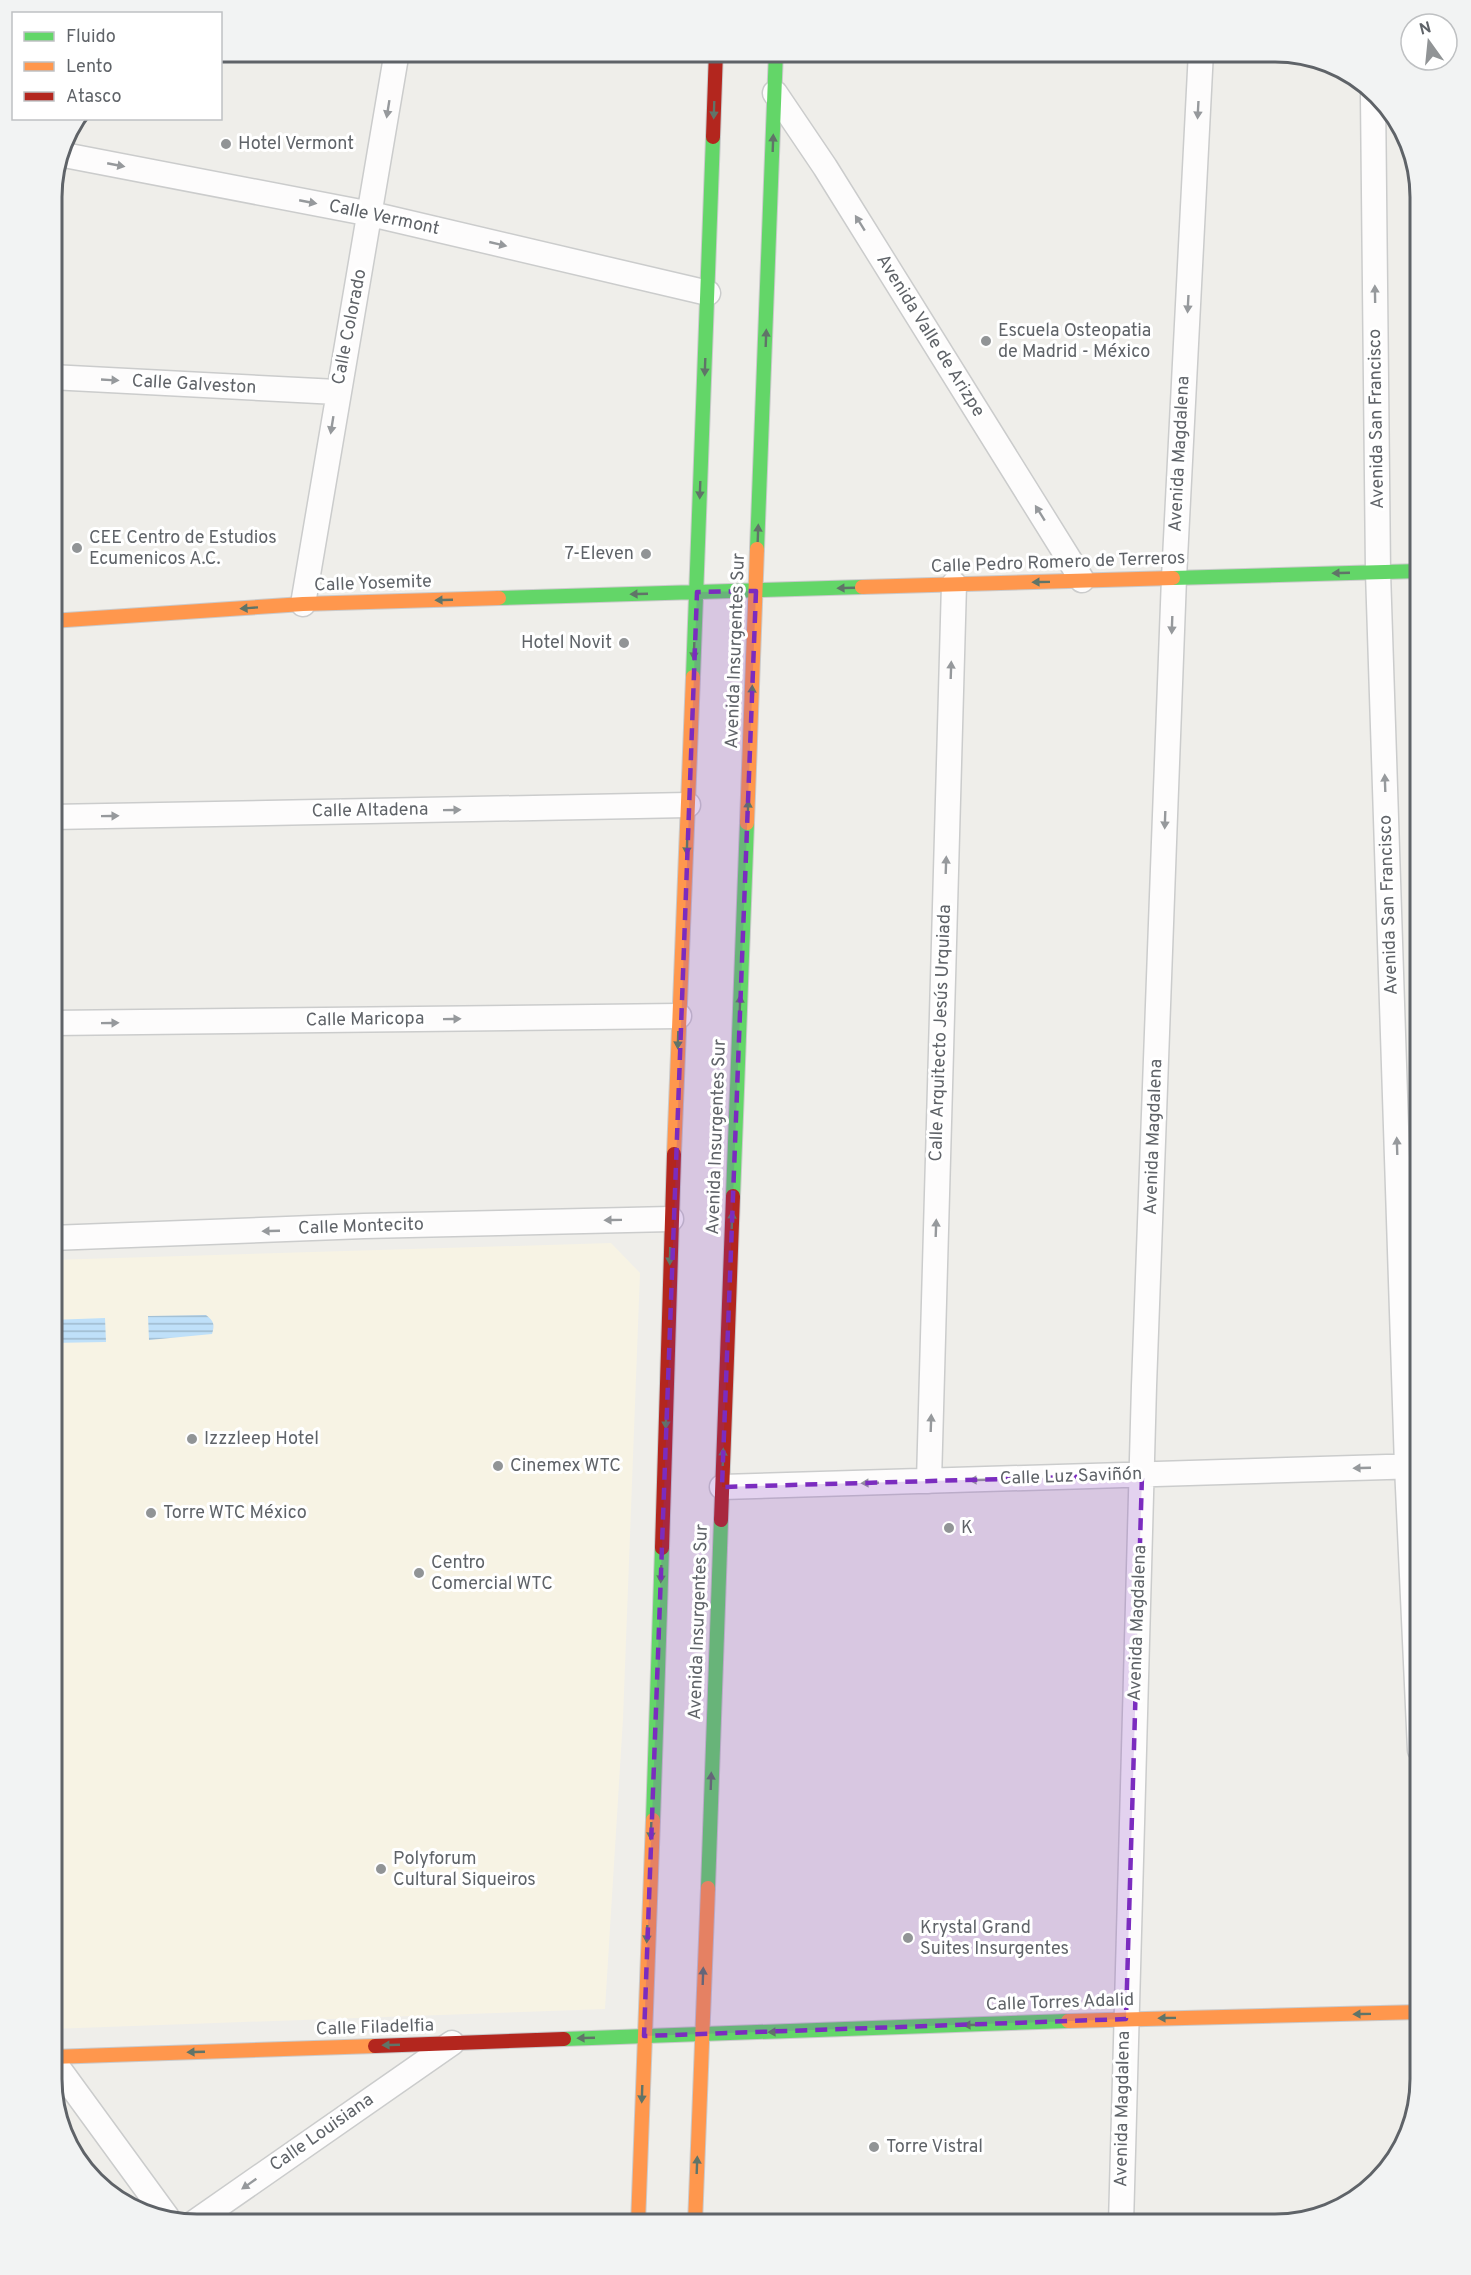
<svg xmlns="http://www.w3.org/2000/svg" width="1471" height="2275" viewBox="0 0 1471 2275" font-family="Overpass,sans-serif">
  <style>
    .commercial { fill: #f7f3e4 }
    .water { fill: url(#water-rules) }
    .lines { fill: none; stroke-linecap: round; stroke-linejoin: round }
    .street-casing { stroke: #cbcccc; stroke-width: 27 }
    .fast-casing { stroke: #cacacb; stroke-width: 16 }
    .slow-casing { stroke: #cacacb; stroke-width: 16 }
    .jam-casing { stroke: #cacacb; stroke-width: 16 }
    .street { stroke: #fdfcfc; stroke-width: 24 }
    .fast { stroke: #63d668; stroke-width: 14 }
    .slow { stroke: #ff974d; stroke-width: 14 }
    .jam { stroke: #b3261e; stroke-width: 14 }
    .oneway { fill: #96999c }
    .oneway2 { fill: #607468 }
    .marked { fill: #7b2cbf; fill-opacity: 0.2; stroke: #7b2cbf; stroke-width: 4.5; stroke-dasharray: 12 8; stroke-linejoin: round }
    .poi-dot { fill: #919496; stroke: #fff; stroke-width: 2 }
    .labels { text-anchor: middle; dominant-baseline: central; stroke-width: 6; stroke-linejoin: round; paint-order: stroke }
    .poi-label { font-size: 18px; fill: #5f6368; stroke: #fff; text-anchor: start }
    .street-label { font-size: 18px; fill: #5f6368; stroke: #fff }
    .rim { fill: none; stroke: #5f6368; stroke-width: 3 }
  </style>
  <defs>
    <pattern id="water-rules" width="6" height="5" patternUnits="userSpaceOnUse" patternTransform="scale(1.5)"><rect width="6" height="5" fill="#bfe0f9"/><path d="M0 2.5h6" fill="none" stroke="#9eb9cd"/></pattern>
  </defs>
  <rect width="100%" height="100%" fill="#efeeea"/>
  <!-- commercial -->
  <path class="commercial" d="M611,1243L640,1273L623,1719L605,2009L51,2029V1260Z"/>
  <!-- water -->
  <path class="water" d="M206,1315C214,1321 215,1325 212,1334L149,1340L148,1316Z
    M105,1318L106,1342L51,1343V1320Z"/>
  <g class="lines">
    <defs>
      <path id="street" d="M775,93L825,167L1082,580
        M1373,96L1378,572L1407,1466L1420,1750
        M59,154L371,214L708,293
        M51,377L337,392
        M303,604C333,419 367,236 397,51
        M51,817L688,805
        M51,1023L679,1016
        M51,1238L364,1226L671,1219
        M929,1481L954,584
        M722,1487L1420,1466
        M51,2058L167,2217
        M192,2224L452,2043
        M1121,2224L1144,1386L1164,842L1174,578L1201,51"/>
      <path id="fast" d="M757,549L776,51
        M1173,578L1420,571
        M499,598L862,587
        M693,677L713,137
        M733,1196L747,823
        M653,1820L662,1548
        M708,1888L721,1520
        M564,2039L1068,2021"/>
      <path id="slow" d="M862,587L1173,578
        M51,621L303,604L499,598
        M747,823L757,549
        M674,1154L693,677
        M1068,2021L1420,2012
        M51,2057L375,2046
        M638,2224L653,1820
        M695,2224L708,1888"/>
      <path id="jam" d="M713,137L716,51
        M721,1520L733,1196
        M662,1548L674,1154
        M375,2046L564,2039"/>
    </defs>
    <!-- street casing -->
    <use href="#street" class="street-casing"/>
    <!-- fast casing -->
    <use href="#fast" class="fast-casing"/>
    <!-- slow casing -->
    <use href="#slow" class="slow-casing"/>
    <!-- jam casing -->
    <use href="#jam" class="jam-casing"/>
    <!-- street -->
    <use href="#street" class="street"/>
    <!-- fast -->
    <use href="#fast" class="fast"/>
    <!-- slow -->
    <use href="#slow" class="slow"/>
    <!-- jam -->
    <use href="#jam" class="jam"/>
  </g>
  <!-- one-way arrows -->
  <defs><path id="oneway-solid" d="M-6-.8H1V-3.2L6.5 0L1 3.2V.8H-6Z" transform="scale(1.5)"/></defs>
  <g class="oneway">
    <use href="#oneway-solid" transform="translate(388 109) rotate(99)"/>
    <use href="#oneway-solid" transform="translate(1198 110) rotate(93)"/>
    <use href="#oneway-solid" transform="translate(116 165) rotate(11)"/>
    <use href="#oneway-solid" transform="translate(308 202) rotate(11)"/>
    <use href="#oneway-solid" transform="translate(860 223) rotate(-122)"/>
    <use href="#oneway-solid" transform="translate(498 244) rotate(13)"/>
    <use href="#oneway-solid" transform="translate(1375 294) rotate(-91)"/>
    <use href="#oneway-solid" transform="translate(1188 304) rotate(93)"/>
    <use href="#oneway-solid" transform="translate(110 380) rotate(3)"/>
    <use href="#oneway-solid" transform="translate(332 425) rotate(99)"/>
    <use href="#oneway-solid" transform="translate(1040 513) rotate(-122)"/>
    <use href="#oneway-solid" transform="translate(1172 625) rotate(92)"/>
    <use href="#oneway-solid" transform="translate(951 670) rotate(-88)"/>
    <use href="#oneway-solid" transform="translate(1385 783) rotate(-92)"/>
    <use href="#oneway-solid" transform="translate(452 810) rotate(-1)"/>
    <use href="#oneway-solid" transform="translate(110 816) rotate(-1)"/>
    <use href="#oneway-solid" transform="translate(1165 820) rotate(92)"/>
    <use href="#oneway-solid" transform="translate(946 865) rotate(-88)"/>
    <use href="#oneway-solid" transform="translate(452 1019) rotate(-1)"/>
    <use href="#oneway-solid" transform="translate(110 1023) rotate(-1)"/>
    <use href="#oneway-solid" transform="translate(1397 1146) rotate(-92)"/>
    <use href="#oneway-solid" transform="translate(613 1220) rotate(179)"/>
    <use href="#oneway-solid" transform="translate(936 1228) rotate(-88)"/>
    <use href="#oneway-solid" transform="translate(271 1231) rotate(178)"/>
    <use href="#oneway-solid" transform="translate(931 1423) rotate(-88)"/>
    <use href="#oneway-solid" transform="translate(1362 1468) rotate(178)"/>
    <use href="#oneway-solid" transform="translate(978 1480) rotate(178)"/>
    <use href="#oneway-solid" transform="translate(870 1483) rotate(178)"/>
    <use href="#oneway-solid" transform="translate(249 2184) rotate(145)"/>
  </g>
  <g class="oneway2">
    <use href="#oneway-solid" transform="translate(714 110) rotate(92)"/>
    <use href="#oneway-solid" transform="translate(773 143) rotate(-88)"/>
    <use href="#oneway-solid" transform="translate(766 338) rotate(-88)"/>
    <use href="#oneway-solid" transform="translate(705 367) rotate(92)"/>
    <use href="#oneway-solid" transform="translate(700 490) rotate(92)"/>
    <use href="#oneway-solid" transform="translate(758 533) rotate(-88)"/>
    <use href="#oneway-solid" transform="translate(1341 573) rotate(178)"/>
    <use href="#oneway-solid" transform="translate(1041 582) rotate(179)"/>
    <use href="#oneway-solid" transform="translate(846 588) rotate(178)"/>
    <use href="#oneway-solid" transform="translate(639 594) rotate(178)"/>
    <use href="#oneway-solid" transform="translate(444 600) rotate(178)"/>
    <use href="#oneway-solid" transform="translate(249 608) rotate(176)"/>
    <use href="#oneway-solid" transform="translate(694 651) rotate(92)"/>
    <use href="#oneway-solid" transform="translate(752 694) rotate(-88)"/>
    <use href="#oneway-solid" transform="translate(748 809) rotate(-88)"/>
    <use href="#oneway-solid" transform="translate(687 846) rotate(92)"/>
    <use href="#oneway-solid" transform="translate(740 1004) rotate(-88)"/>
    <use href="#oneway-solid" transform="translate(678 1040) rotate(92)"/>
    <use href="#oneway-solid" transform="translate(732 1220) rotate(-88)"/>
    <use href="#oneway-solid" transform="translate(670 1256) rotate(91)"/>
    <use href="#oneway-solid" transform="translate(666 1420) rotate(91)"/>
    <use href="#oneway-solid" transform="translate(723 1457) rotate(-88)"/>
    <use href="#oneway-solid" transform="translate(661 1574) rotate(92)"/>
    <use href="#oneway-solid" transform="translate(711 1781) rotate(-88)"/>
    <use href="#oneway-solid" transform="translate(651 1831) rotate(92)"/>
    <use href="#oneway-solid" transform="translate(647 1934) rotate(92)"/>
    <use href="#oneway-solid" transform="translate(703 1976) rotate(-88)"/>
    <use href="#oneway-solid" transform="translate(1362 2014) rotate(179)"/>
    <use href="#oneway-solid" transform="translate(1167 2018) rotate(179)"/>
    <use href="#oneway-solid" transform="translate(972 2025) rotate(178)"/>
    <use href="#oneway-solid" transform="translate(777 2032) rotate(178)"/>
    <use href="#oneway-solid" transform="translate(586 2038) rotate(178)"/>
    <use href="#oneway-solid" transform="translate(391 2045) rotate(178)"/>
    <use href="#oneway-solid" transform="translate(196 2052) rotate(178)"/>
    <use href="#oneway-solid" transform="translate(642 2094) rotate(92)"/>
    <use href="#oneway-solid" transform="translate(697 2165) rotate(-88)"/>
  </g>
  <!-- marked area -->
  <path class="marked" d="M756,591L722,1487L1142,1475L1126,2019L644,2036L697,592Z"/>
  <!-- markers -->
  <g class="poi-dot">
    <circle cx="226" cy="144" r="6"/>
    <circle cx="986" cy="341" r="6"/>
    <circle cx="77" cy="548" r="6"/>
    <circle cx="646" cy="554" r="6"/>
    <circle cx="624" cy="643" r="6"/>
    <circle cx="192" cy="1439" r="6"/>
    <circle cx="498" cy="1466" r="6"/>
    <circle cx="151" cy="1513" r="6"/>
    <circle cx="949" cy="1528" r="6"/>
    <circle cx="419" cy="1573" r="6"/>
    <circle cx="381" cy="1869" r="6"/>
    <circle cx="908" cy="1938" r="6"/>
    <circle cx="874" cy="2147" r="6"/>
  </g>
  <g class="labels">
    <!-- poi labels -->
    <g class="poi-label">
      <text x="238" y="144">Hotel Vermont</text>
      <text x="998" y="331">Escuela Osteopatia<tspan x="998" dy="21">de Madrid - México</tspan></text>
      <text x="89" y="538">CEE Centro de Estudios<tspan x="89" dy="21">Ecumenicos A.C.</tspan></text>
      <text x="634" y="554" text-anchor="end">7-Eleven</text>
      <text x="612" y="643" text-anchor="end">Hotel Novit</text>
      <text x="204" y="1439">Izzzleep Hotel</text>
      <text x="510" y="1466">Cinemex WTC</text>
      <text x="163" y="1513">Torre WTC México</text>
      <text x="961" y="1528">K</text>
      <text x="431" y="1563">Centro<tspan x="431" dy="21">Comercial WTC</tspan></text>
      <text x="393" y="1859">Polyforum<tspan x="393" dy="21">Cultural Siqueiros</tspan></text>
      <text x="920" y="1928">Krystal Grand<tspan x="920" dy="21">Suites Insurgentes</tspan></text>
      <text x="886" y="2147">Torre Vistral</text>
    </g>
    <!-- street labels -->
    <g class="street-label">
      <text transform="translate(384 218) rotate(12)">Calle Vermont</text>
      <text transform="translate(350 327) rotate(-79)">Calle Colorado</text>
      <text transform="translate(930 336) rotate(58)">Avenida Valle de Arizpe</text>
      <text transform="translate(194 385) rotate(3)">Calle Galveston</text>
      <text transform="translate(1377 419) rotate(-91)">Avenida San Francisco</text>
      <text transform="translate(1180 454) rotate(-87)">Avenida Magdalena</text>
      <text transform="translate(1058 563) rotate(-2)">Calle Pedro Romero de Terreros</text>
      <text transform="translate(373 584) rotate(-2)">Calle Yosemite</text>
      <text transform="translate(736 651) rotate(-88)">Avenida Insurgentes Sur</text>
      <text transform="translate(370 811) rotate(-1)">Calle Altadena</text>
      <text transform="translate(1389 905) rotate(-92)">Avenida San Francisco</text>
      <text transform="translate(365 1020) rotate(-1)">Calle Maricopa</text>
      <text transform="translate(941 1033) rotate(-88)">Calle Arquitecto Jesús Urquiada</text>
      <text transform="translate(717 1137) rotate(-88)">Avenida Insurgentes Sur</text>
      <text transform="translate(1154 1137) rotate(-88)">Avenida Magdalena</text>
      <text transform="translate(361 1227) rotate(-2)">Calle Montecito</text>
      <text transform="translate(1071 1477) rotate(-2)">Calle Luz Saviñón</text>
      <text transform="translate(699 1622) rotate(-88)">Avenida Insurgentes Sur</text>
      <text transform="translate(1138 1623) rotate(-88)">Avenida Magdalena</text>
      <text transform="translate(1060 2003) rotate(-2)">Calle Torres Adalid</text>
      <text transform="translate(375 2028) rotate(-2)">Calle Filadelfia</text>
      <text transform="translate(1123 2109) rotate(-89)">Avenida Magdalena</text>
      <text transform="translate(322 2133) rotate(-35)">Calle Louisiana</text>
    </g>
  </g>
  <!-- crop -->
  <path d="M0 0H1471V2275H0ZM197 62H1275A135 135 0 0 1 1410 197V2079A135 135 0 0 1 1275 2214H197A135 135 0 0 1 62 2079V197A135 135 0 0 1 197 62Z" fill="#f2f3f3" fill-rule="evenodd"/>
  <path class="rim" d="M197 62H1275A135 135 0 0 1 1410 197V2079A135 135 0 0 1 1275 2214H197A135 135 0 0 1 62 2079V197A135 135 0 0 1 197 62Z"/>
  <!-- legend -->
  <rect x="12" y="12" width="210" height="108" fill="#ffffff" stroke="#bfc1c3" stroke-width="1.5"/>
  <rect x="24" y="32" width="30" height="9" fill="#63d668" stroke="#bfc1c3" stroke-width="1.5"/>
  <text x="66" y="42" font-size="18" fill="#5f6368">Fluido</text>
  <rect x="24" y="62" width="30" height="9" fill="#ff974d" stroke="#bfc1c3" stroke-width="1.5"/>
  <text x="66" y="72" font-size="18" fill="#5f6368">Lento</text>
  <rect x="24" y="92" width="30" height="9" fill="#b3261e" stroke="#bfc1c3" stroke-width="1.5"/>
  <text x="66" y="102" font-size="18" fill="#5f6368">Atasco</text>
  <!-- north arrow -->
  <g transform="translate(1429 42) rotate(345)"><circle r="28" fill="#ffffff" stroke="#bfc1c3" stroke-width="1.5"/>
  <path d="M0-4.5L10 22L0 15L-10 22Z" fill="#919496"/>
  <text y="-9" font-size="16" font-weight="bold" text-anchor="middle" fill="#5f6368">N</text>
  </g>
</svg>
